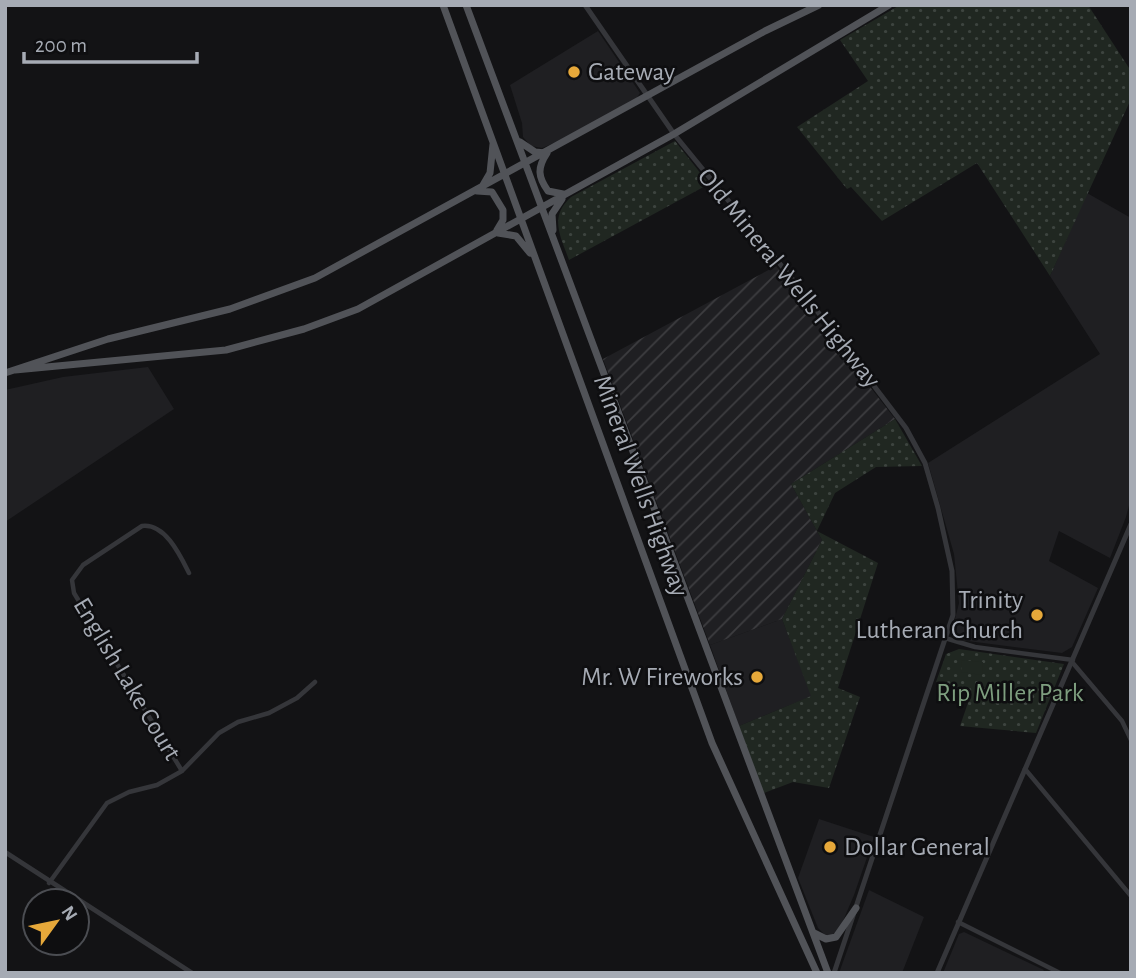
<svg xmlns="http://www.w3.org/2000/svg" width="1136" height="978" viewBox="0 0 1136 978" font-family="'Alegreya Sans',sans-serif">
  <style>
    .built { fill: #1f1f22 }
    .industrial { fill: url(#industrial-furrows) }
    .grass { fill: url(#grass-dots) }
    .garden { fill: #202721 }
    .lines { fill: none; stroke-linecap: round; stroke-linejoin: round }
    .minor { stroke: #35363a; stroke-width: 4.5 }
    .tertiary { stroke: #35363a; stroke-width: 5 }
    .primary { stroke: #515358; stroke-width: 7 }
    .poi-dot { fill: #e6a83a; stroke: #0e0e10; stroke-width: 2.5 }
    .labels { text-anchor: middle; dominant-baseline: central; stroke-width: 5; stroke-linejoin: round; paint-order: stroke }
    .poi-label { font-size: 26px; fill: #a6abb4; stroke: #0e0e10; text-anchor: start }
    .street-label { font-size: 26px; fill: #a6abb4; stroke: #0e0e10 }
    .park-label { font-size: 26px; fill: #7e9e7f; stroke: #0e0e10 }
  </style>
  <defs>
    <pattern id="industrial-furrows" width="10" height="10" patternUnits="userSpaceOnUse" patternTransform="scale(1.75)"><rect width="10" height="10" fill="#1f1f22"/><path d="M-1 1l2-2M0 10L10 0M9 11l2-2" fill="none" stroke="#3d3d40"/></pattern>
    <pattern id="grass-dots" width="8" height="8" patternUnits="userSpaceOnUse" patternTransform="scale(1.75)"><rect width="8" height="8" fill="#202721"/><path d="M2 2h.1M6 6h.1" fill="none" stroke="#3d443f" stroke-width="1.8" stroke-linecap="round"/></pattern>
  </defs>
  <rect width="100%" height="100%" fill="#131315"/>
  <!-- built -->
  <path class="built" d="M598,31L640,93L635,101L569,137L542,148L531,146L523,137L522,123L510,85Z
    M1087,193L1131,218V498L1126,517L1110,558L1059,531L1049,561L1098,588L1072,647L1062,653L960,640L952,631L959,603L954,554L928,463L1100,354L1050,276Z
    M148,367L174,409L5,522V390L63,377Z
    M782,619L812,696L739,726L710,645Z
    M819,819L874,837L854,895L840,928L832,936L825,935L818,928L798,878Z
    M869,890L924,917L902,973H839Z
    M964,932L1044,970L1042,973H943L959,934Z"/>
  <!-- industrial -->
  <path class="industrial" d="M776,266L895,419L791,484L822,540L782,619L710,645L603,359Z"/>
  <!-- grass -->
  <path class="grass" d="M900,5H1088L1131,71V99L1050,276L977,163L882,221L851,187L847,189L797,127L868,81L840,40Z
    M675,141L709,184L569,260C560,235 549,217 571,197Z
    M895,419L922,466L876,467L835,493L817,531L878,563L838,688L860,697L829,788L793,782L764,793L739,726L811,696L782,619L822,540L791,484Z
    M959,649L1064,664L1036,733L960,726L971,694L936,682L946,654Z"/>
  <!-- garden -->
  <path class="garden" d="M962,660L983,662L982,675L961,672Z"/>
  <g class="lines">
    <!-- minor -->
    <path class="minor" d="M945,638L975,647L1073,660
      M1072,662L1122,721L1131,740
      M1025,769L1131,896
      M182,771L74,593L72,580L83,565L142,526C165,523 180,555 189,573
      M49,883L107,803L129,792L157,785L182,771L219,733L238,722L269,713L297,698L315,682
      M958,922L1060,973"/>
    <!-- tertiary -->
    <path class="tertiary" d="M585,5L674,134L798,286L906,428L925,463L938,508L952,571L953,615L834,973
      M5,852L192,973
      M937,973L1131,524"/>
    <!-- primary -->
    <path class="primary" d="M443,5L712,743L817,973
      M466,5L828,973
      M520,142L535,152L546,153
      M547,153C537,168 538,177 548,191L563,194
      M483,185L490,173L493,144
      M477,191L492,192L503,210V220L497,230
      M553,230L552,214L562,199
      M498,233L516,236L530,253
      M15,370L226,350L304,329L358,309L674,134L889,5
      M5,373L108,339L230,309L315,278L765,31L819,5
      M814,933L826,939L836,937L856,908"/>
  </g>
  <!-- markers -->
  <g class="poi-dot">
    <circle cx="574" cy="72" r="7"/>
    <circle cx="1037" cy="615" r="7"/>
    <circle cx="757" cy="677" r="7"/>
    <circle cx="830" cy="847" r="7"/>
  </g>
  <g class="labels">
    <!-- poi labels -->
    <g class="poi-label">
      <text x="588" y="72">Gateway</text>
      <text x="1023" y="600" text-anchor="end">Trinity<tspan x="1023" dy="30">Lutheran Church</tspan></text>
      <text x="743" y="677" text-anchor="end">Mr. W Fireworks</text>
      <text x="844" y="847">Dollar General</text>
    </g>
    <!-- street labels -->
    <g class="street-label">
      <text transform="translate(789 278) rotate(51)">Old Mineral Wells Highway</text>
      <text transform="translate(641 486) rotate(70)">Mineral Wells Highway</text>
      <text transform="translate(127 679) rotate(59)">English Lake Court</text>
    </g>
    <!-- park labels -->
    <g class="park-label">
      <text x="1010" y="693">Rip Miller Park</text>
    </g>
  </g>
  <!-- border -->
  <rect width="1136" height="978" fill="none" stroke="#a6abb4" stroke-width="14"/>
  <!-- north arrow -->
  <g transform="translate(56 922) rotate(57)"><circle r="33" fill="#0e0e10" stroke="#4b4d52" stroke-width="2"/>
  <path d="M0-5L12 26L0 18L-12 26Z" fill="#e6a83a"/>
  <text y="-10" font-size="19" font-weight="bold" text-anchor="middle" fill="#a6abb4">N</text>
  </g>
  <!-- scale -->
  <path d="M24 52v10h173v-10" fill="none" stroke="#a6abb4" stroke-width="3.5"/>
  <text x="35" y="52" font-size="21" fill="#a6abb4" stroke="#0e0e10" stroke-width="5" paint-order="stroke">200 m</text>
</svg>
